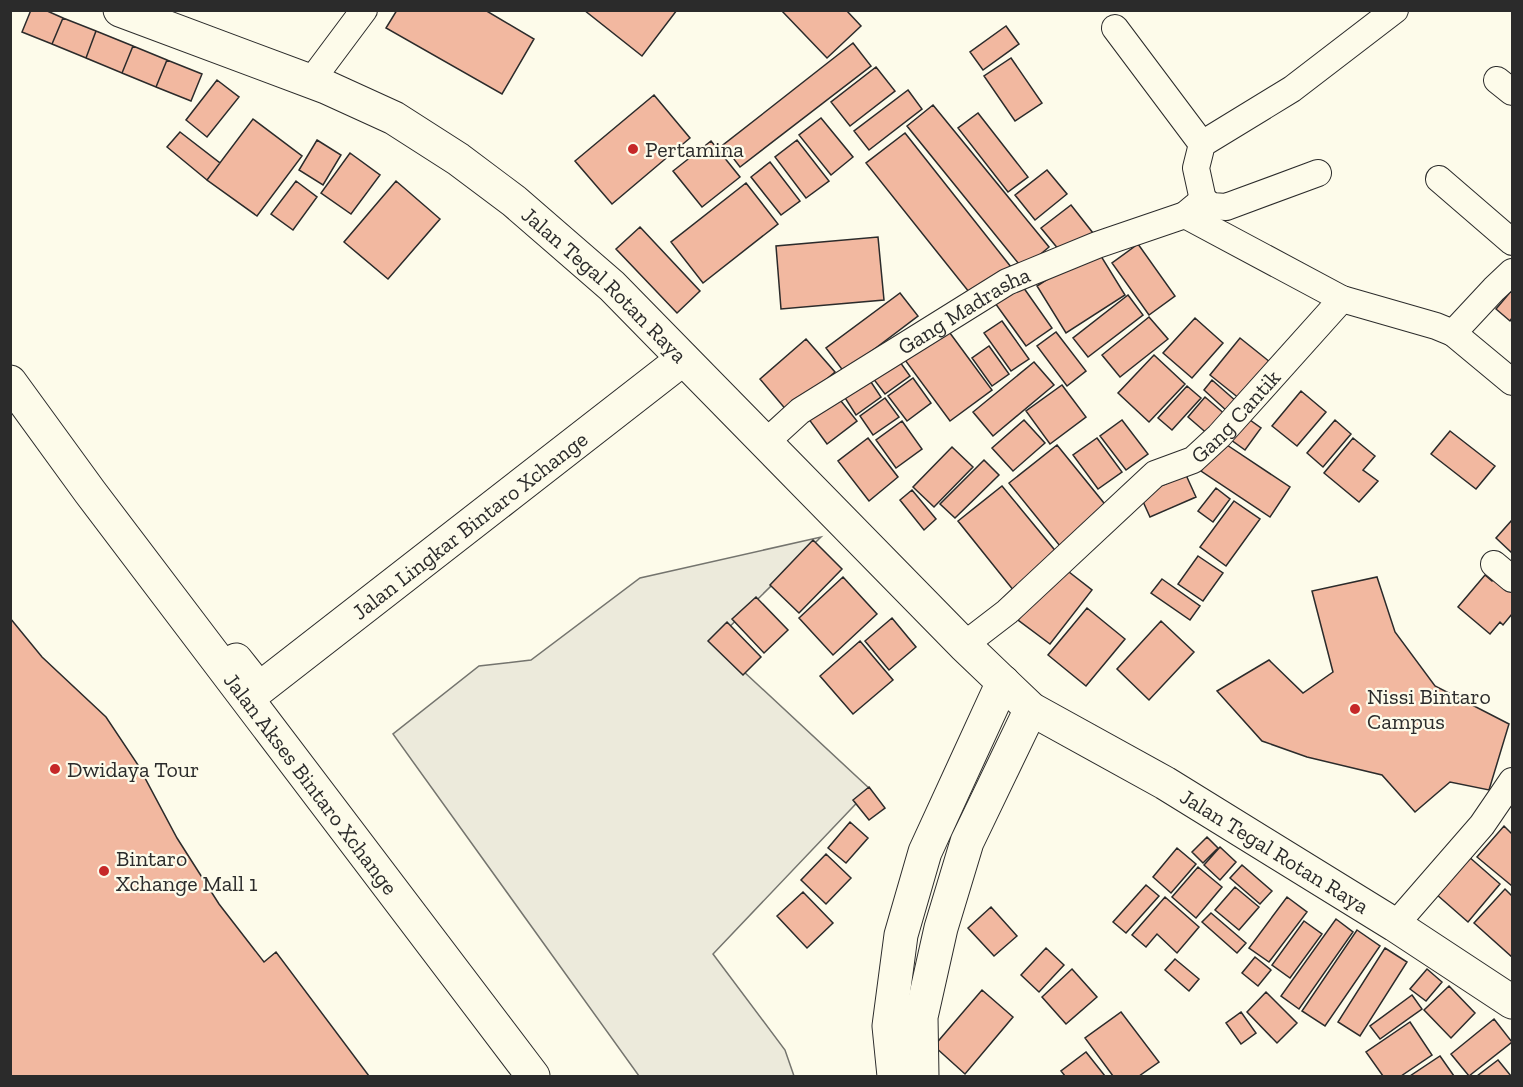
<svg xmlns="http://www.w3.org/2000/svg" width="1523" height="1087" viewBox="0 0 1523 1087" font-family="'Zilla Slab',serif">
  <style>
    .parking { fill: #eceadb; stroke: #74746e; stroke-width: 1.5 }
    .building { fill: #f2b8a0; stroke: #2b2b2b; stroke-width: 1.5 }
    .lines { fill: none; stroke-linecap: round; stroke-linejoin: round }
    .street-casing { stroke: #2b2b2b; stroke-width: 28 }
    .secondary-casing { stroke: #2b2b2b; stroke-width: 35 }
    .street { stroke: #fdfbea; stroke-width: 26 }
    .secondary { stroke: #fdfbea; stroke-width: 33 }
    .poi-dot { fill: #c62828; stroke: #fdfbea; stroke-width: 2 }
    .labels { text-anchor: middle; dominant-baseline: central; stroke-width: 4.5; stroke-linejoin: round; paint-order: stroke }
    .poi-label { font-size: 22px; fill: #2b2b2b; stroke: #fdfbea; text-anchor: start }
    .street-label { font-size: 22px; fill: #2b2b2b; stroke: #fdfbea }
  </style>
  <rect width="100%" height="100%" fill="#fdfbea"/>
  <!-- parking -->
  <path class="parking" d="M821,537L713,643L870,789L713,954L785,1050L794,1076H639L393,734L479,666L531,660L640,578Z"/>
  <!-- building -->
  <path class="building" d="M31,10H45L63,18L52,44L22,32Z
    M397,10H485L534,39L502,94L386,28Z
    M584,10H677L642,56Z
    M781,10H846L861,26L827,58Z
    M63,18L96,31L86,58L52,44Z
    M1006,26L1019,44L983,70L970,52Z
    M96,31L133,46L122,73L86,58Z
    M853,43L871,66L740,167L723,145Z
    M133,46L167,60L156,87L122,73Z
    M1011,58L1042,103L1015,121L984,76Z
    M167,60L202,74L191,101L156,87Z
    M876,67L895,91L850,126L831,102Z
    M217,80L239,97L207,137L186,120Z
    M908,90L922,109L869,150L854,131Z
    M654,95L690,138L612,204L575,161Z
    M933,105L1049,247L1023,269L907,126Z
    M978,113L1028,177L1008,192L958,128Z
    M821,118L853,157L831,175L799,135Z
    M253,119L302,156L257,216L207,180Z
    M180,132L220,163L207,180L167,147Z
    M905,133L1011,267L973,297L866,163Z
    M317,140L341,155L323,185L299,170Z
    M797,140L829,181L806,198L775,157Z
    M711,141L740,177L702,207L673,171Z
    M350,153L380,175L351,214L321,193Z
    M770,162L800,201L781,215L751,177Z
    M1047,170L1067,194L1035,220L1015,195Z
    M296,181L317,197L293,230L271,214Z
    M396,181L440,219L388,279L344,242Z
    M746,183L778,224L703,283L671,242Z
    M1071,205L1093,233L1064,256L1041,228Z
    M640,227L700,291L677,313L616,249Z
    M878,237L884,300L781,309L776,246Z
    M1138,244L1175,296L1149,315L1112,263Z
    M1096,248L1125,295L1066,333L1037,286Z
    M1021,284L1052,328L1026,346L995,303Z
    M1512,290V318L1510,321L1496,309Z
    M900,293L918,316L844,372L826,348Z
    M1128,295L1143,315L1088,357L1073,338Z
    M1149,317L1168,339L1120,377L1102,355Z
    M1195,318L1223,343L1192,378L1163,353Z
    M1002,321L1029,359L1011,371L984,333Z
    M947,329L992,390L950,421L905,360Z
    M1056,332L1086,371L1067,386L1037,346Z
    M1240,338L1270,362L1240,399L1210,375Z
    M806,339L835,372L788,412L760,379Z
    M989,346L1009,374L992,386L972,358Z
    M895,355L910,376L885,394L869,373Z
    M1154,355L1185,384L1149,422L1118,393Z
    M1034,362L1054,385L993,436L973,412Z
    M865,373L881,397L856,415L840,390Z
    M913,378L931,403L907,421L888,396Z
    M1212,380L1237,402L1228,412L1204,390Z
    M1062,385L1086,417L1050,444L1026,411Z
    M1187,386L1201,398L1172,430L1158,418Z
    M1301,391L1326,412L1297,446L1272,426Z
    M837,396L857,421L827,444L808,418Z
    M1205,397L1227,416L1210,436L1188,417Z
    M885,398L899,417L873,435L860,416Z
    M1243,415L1261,428L1245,450L1227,437Z
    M1024,420L1045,443L1013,471L992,448Z
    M1122,420L1148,454L1126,470L1100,436Z
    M1335,420L1351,434L1323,467L1307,453Z
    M902,421L922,449L896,468L876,440Z
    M1450,431L1495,466L1476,489L1431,454Z
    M868,438L898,477L869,501L838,461Z
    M1097,438L1122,472L1098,489L1073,455Z
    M1353,438L1375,456L1363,470L1378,481L1359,502L1324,473Z
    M1221,441L1290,487L1270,517L1201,471Z
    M1057,445L1108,508L1060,546L1009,483Z
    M952,447L973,467L934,507L913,487Z
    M984,460L999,475L955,518L940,504Z
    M1186,475L1196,497L1150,517L1140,495Z
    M1002,486L1058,554L1014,591L958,521Z
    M1216,488L1230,499L1213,522L1198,511Z
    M912,490L936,519L924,530L900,500Z
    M1234,501L1260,519L1226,566L1200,547Z
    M1512,520V553L1496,538Z
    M813,540L842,569L799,613L770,585Z
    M1198,556L1223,573L1203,601L1178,584Z
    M1060,565L1092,590L1050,644L1018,620Z
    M1485,575L1492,581L1498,575L1512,588V614L1503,625L1500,622L1490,634L1458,607Z
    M843,577L877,614L833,655L799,618Z
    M1377,577L1395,632L1435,686L1509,724L1489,790L1450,782L1415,812L1382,775L1307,757L1262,741L1217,691L1269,660L1303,693L1333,672L1312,591Z
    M1162,579L1200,606L1190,620L1151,593Z
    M756,597L788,630L764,653L732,619Z
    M1087,608L1125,639L1086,686L1048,655Z
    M10,618L42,657L106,717L138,765L177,838L219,904L264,962L276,952L369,1076H10Z
    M892,618L916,647L889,670L865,641Z
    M1161,621L1194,652L1149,700L1117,669Z
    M727,622L761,657L743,675L708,641Z
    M860,641L893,680L853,714L820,676Z
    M869,787L885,808L869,820L853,800Z
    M850,822L868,838L846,863L828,848Z
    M1504,826L1512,834V886L1477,857Z
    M1207,837L1218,848L1203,863L1192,852Z
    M1220,847L1236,862L1220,880L1204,865Z
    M1177,848L1196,864L1171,893L1153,877Z
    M826,854L851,878L826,904L801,880Z
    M1468,856L1500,884L1468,922L1436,894Z
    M1242,865L1272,891L1260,904L1230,878Z
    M1198,867L1222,887L1196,918L1172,897Z
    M1146,885L1159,896L1126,933L1113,922Z
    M1235,887L1259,907L1239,930L1215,910Z
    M1505,889L1512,896V957L1474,923Z
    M803,892L833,923L807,948L777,916Z
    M1165,897L1199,927L1177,953L1157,934L1146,947L1132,935Z
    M1287,897L1307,912L1269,962L1249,948Z
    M991,907L1017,936L994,956L968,928Z
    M1211,913L1246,943L1237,953L1202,922Z
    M1336,919L1353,932L1299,1009L1281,996Z
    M1304,921L1322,934L1290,978L1272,965Z
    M1357,930L1380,946L1325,1026L1302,1011Z
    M1046,948L1064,965L1039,992L1021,975Z
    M1385,948L1407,962L1360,1036L1338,1022Z
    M1255,957L1271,970L1258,986L1242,973Z
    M1175,959L1199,979L1189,991L1165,970Z
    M1072,969L1097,997L1066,1024L1042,997Z
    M1427,969L1442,982L1426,1001L1410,989Z
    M1449,986L1475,1013L1451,1038L1424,1010Z
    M982,990L1013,1017L965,1074L934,1046Z
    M1266,992L1297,1023L1277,1043L1247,1012Z
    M1412,995L1422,1009L1380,1039L1370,1026Z
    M1121,1012L1159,1062L1139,1076H1113L1085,1038Z
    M1241,1012L1256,1033L1241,1044L1226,1023Z
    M1494,1019L1512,1042L1469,1076L1451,1054Z
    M1410,1022L1432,1055L1401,1076H1383L1366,1052Z
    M1086,1052L1105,1076H1065L1061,1071Z
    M1440,1056L1454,1076H1410Z
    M1498,1060L1511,1076H1477Z"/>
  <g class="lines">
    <defs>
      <g id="street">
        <path d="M1115,28L1202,144"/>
        <path d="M1497,80L1512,92"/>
        <path d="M311,81L364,10"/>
        <path d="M1439,179L1512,242"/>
        <path d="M1203,200L1196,168L1202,144L1292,89L1395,10"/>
        <path d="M1203,200L1212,206L1226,207L1318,173"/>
        <path d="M1185,215L1342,299L1436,326L1453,333L1494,289L1512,272"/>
        <path d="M1453,333L1512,382"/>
        <path id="s1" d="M765,443L800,411L1007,282L1097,245L1185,215L1203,200"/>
        <path d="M1494,564L1512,579"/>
        <path id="s2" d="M964,645L1007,612L1155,474L1193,460L1219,436L1342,299"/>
        <path d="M1395,925L1482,825L1512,781"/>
      </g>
      <g id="secondary">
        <path id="s3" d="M120,10L326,87L394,118L458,159L514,201L612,286L964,645L1031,709L1165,783L1395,925L1512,1002"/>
        <path id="s4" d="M10,382L90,492L533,1076"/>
        <path id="s5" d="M236,660L259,689L683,359"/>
        <path d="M894,1076L889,1026L901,935L925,852L1003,682"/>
        <path d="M922,1076L921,1017L941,928L967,842L1031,709"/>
      </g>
    </defs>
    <!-- street casing -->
    <use href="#street" class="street-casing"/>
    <!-- secondary casing -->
    <use href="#secondary" class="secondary-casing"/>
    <!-- street -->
    <use href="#street" class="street"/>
    <!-- secondary -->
    <use href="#secondary" class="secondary"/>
  </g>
  <!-- markers -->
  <g class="poi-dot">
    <circle cx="633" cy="149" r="6"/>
    <circle cx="1355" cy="709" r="6"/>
    <circle cx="55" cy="769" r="6"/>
    <circle cx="104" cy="871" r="6"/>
  </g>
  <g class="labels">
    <!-- poi labels -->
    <g class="poi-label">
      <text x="645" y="149">Pertamina</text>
      <text x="1367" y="696">Nissi Bintaro<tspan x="1367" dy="25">Campus</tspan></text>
      <text x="67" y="769">Dwidaya Tour</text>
      <text x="116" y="858">Bintaro<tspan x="116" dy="25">Xchange Mall 1</tspan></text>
    </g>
    <!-- street labels -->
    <g class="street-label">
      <text stroke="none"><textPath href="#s3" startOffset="564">Jalan Tegal Rotan Raya</textPath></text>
      <text stroke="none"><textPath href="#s1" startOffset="240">Gang Madrasha</textPath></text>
      <text stroke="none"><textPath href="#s2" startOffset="358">Gang Cantik</textPath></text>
      <text stroke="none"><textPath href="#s5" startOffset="304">Jalan Lingkar Bintaro Xchange</textPath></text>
      <text stroke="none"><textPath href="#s4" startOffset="502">Jalan Akses Bintaro Xchange</textPath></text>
      <text stroke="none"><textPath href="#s3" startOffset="1448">Jalan Tegal Rotan Raya</textPath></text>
    </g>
  </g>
  <!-- border -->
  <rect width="1523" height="1087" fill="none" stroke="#2b2b2b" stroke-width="24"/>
</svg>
